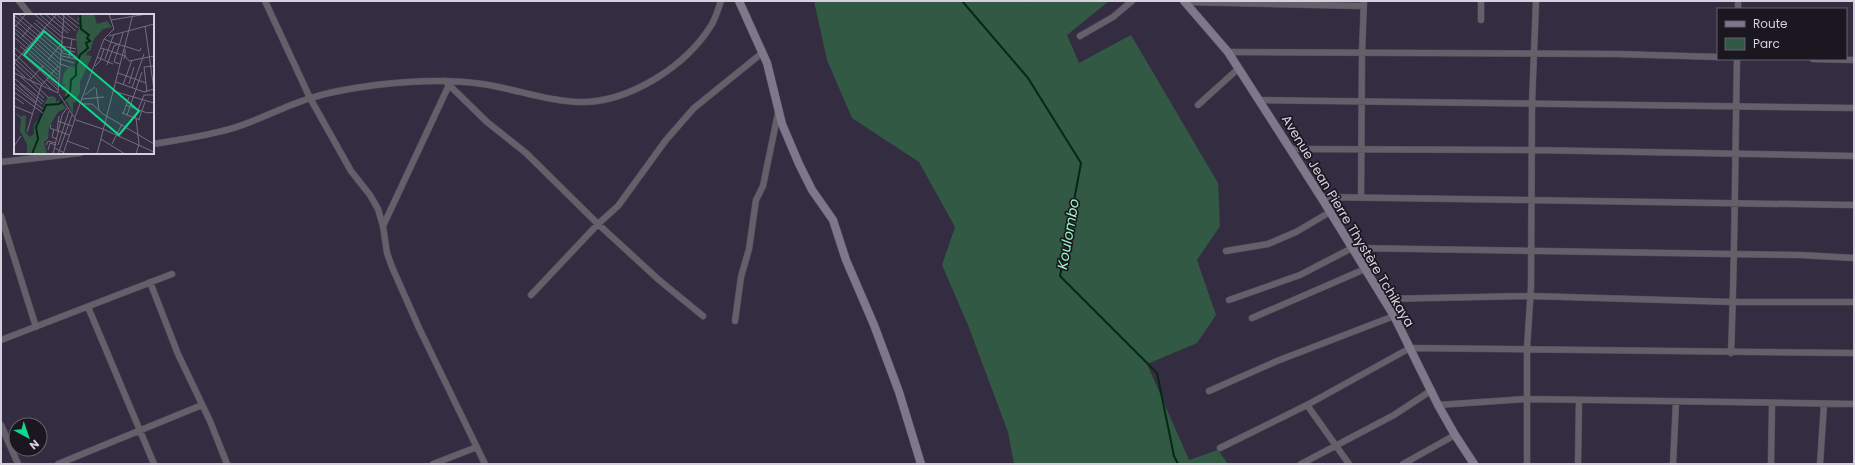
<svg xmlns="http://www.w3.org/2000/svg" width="1855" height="465" viewBox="0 0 1855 465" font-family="Poppins,sans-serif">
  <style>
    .green { fill: #325943 }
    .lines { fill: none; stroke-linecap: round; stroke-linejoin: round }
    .stream { stroke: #032917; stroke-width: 2 }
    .street-casing { stroke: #514b5e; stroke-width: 7 }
    .secondary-casing { stroke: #514b5e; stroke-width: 9 }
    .street { stroke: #63606a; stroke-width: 6 }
    .secondary { stroke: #7e798a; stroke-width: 8 }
    .labels { text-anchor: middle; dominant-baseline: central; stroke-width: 3.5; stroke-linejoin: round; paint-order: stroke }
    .street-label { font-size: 13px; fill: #d5d1de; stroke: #1a1721 }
    .water-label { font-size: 14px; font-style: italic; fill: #9bfcc5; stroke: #1a1721 }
    .inset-river { fill: none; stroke: #032917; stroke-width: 2 }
    .inset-road { fill: none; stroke: #746f80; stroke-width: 1 }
    .view { fill: #0ed98a; fill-opacity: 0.15; stroke: #0ed98a; stroke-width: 2 }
    .inset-edge { fill: none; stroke: #d5d1de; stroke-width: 2 }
  </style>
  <rect width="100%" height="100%" fill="#342d42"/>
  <!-- green -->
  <path class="green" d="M814,1H1024L1025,3L1027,1H1109L1067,35L1079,63L1131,35L1218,183L1220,226L1197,260L1216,315L1197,343L1147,364L1189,460L1218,450L1228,464H1014L1008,432L968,325L942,265L955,227L919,162L852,118L827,60Z"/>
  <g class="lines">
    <!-- stream -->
    <path class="stream" d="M962,1L1028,78L1081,163L1060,276L1157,373L1174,456L1178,464"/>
    <defs>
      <path id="street" d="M19,1L30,15
        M265,1L310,98L351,171L370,195L378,209L383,226L387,253L392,267L419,328L485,464
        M1185,2L1363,6
        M1738,9V1
        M1481,20V1
        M1080,36L1113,17L1132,1
        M1228,52L1617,54L1718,57
        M1813,59L1854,60
        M445,81L487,122L526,153L598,224L659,280L703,316
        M1259,100L1854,108
        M1198,105L1239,68
        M153,144C178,140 205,136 230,129C258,121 284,106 311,98C332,91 354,88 376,85C410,81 447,79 482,84C513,88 544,101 577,102C627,104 686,67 712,24C716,17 718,9 721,1
        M1290,149L1532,150L1854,156
        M1,162L80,153
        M1321,197L1854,205
        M1361,198L1362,52L1364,1
        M1,216L36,327
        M383,226L449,85
        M1226,251L1268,244L1296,232L1330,212
        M150,282L178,354L210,421L227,464
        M531,295L598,224L618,206L666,140L694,108L762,53
        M1384,299L1531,296L1733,302H1854
        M1229,300L1300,275L1352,248L1800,255L1854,258
        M88,307L154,464
        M1252,318L1365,269
        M735,321L741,277L749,249L756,200L763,186L778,113
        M1,340L172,274
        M1731,353C1735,255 1735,157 1737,59
        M1209,391L1277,361L1394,316
        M1307,405L1349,464
        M1438,405L1526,399L1854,404
        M1,425L18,464
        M1220,448L1307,405L1410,348L1854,353
        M58,464L202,405
        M433,464L477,447
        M1301,464L1394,415L1432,390
        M1403,464L1455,435
        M1527,464V348L1531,287L1532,103L1536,1
        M1578,464L1579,400
        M1673,464L1676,402
        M1771,464L1772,404
        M1820,464L1824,404"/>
      <path id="secondary" d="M739,1L767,63L782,124L799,164L812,190L833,220L846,260L874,325L899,392L921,464
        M1184,1L1228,52L1321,197L1394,316L1438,405L1455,435L1474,464"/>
    </defs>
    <!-- street casing -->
    <use href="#street" class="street-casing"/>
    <!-- secondary casing -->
    <use href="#secondary" class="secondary-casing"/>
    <!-- street -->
    <use href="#street" class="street"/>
    <!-- secondary -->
    <use href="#secondary" class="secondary"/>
  </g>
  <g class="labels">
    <!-- street labels -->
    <g class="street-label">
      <text transform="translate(1348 221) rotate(59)">Avenue Jean Pierre Thystère Tchikaya</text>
    </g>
    <!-- water labels -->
    <g class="water-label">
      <text transform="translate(1068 234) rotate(-80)">Koulombo</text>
    </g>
  </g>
  <!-- overview -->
  <g transform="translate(14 14)">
    <rect width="140" height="140" fill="#342d42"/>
    <path d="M66,0H80L83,10L93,7L98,13L89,15L80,25L76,37H74L72,41L78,42L66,68V78L61,89L59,88V100L54,89L50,86L52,77L47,76L48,73L52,71L48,70L50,59L56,52L62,53L64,46L62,21L67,9L63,5ZM38,82L42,84V89L44,86L52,94L44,98L35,113L34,125L30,128L33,140H13V130L6,117L7,105L0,98L8,103L9,101L12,102L11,118L16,123L20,120V111L31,96L29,93L34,83Z" fill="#325943"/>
    <path class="inset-river" d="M18,140L24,125L22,113L32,91L45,90L56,80L57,66L62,61V52L66,41L74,34L72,29L76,27L73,24L75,21L67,15L66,0"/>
    <path class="inset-road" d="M4,0L49,38M12,0L0,14L46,54M20,0L49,24M31,0L54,19M37,0L56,17M42,0L62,17M47,0L64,14M52,0L65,10M0,1L48,42L62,45M26,1L49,20M0,5L47,46M22,6L49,29M97,6L133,0M20,9L48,32L62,35M0,10L20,27M131,12L140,76M0,18L45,58M95,22L140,10M0,23L44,61M8,23L18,11M49,23L62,26M90,25L97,28L100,20M20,27L46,50L55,53M6,32L44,65M0,33L44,73M87,34L111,42L110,45M111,35V42L115,47L140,42M49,36L61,38M0,39L39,77M48,39L61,42M55,43L58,25M83,43L99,50M0,44L28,70M47,45L60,49M91,45L97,28L126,37L127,34M34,46L49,28M0,49L43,0M1,49L18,65M106,50L100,48L109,19M93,51L100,32L104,30M81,52L86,47L90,35M0,53L11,63M0,59L44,79M104,59L132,69M6,62L30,84M0,64L30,88M32,65L44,76M16,66L29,52M17,67L35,84M102,68L130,78L140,75M0,69L22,88M6,70L28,90M115,70L120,53M109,71L118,46M0,73L29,95M82,74L85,96M118,74L130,40M99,77L140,89M0,78L29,99M133,78L130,53L140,52M44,79L50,0M45,80L62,106L89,115L140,138M71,81L81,73M0,83L10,90M68,85L90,83M67,90H78L89,100L140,130M112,91L133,99L140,98M0,92L19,100M108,99L126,106M109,100L115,83M113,101L128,58M61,103L90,25L100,15L95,0M121,104L130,81H140M122,104L125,130L122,140M125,105L131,88M44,107L58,112M37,111L36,114L55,121M40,115L38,123L43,125M43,116L45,102M13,118L27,72L44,52M87,125L111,140M53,127L75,135M98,130L108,110M32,131L34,127L42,129M44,131L55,97M0,132L7,122M41,134L52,140M34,136L36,129L42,131M39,140L48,101L53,94M44,140L58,101M49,140L61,105M83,140L119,0"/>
    <path class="view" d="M30,17L125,97L105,121L10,41Z"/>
    <rect width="140" height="140" class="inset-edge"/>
  </g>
  <!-- border -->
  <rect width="1855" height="465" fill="none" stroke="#d5d1de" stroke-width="4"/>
  <!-- legend -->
  <rect x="1717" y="8" width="130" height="52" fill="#1a1721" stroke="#65616d"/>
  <rect x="1725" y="21" width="20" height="6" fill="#7e798a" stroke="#65616d"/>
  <text x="1753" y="28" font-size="12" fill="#d5d1de">Route</text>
  <rect x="1725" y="38" width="20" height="12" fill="#325943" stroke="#65616d"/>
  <text x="1753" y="48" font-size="12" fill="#d5d1de">Parc</text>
  <!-- north arrow -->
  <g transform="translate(28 437) rotate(140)"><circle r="19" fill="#1a1721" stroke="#65616d"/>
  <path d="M0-3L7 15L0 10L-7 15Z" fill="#0ed98a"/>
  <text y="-6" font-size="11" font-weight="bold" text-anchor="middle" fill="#d5d1de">N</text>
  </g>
</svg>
